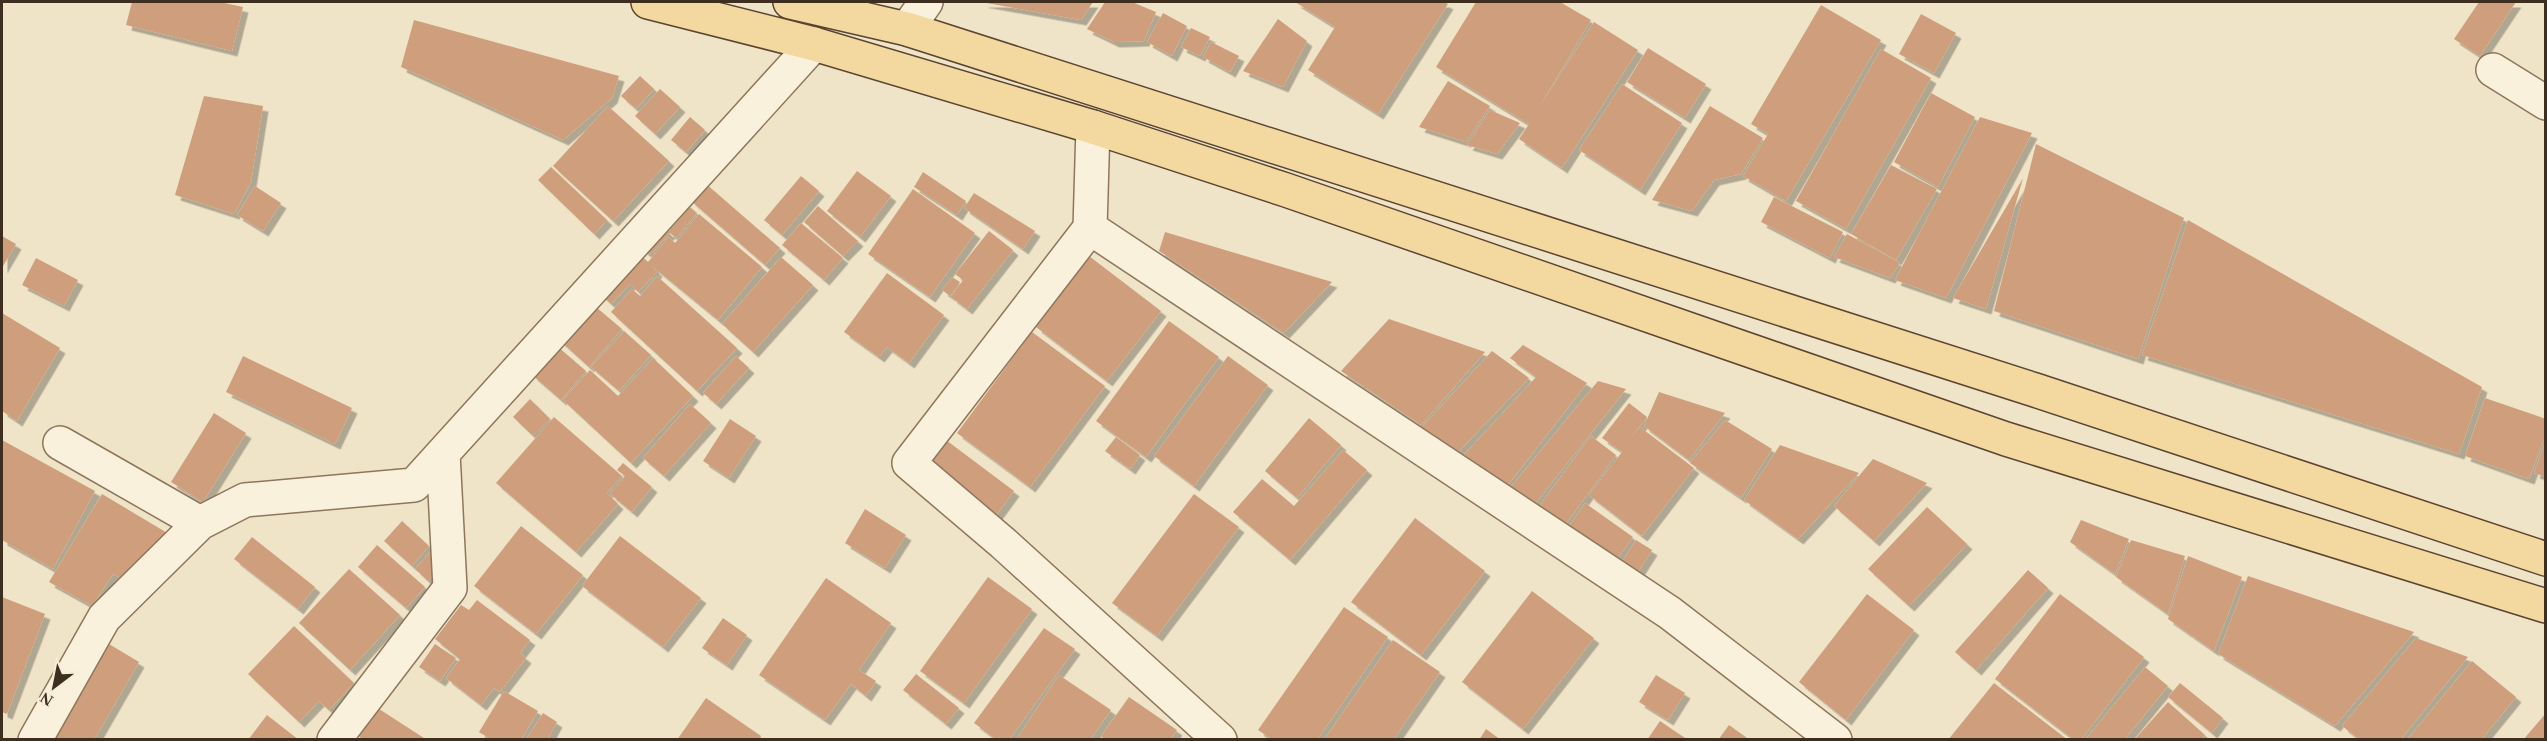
<svg xmlns="http://www.w3.org/2000/svg" width="2547" height="741" viewBox="0 0 2547 741" font-family="'Times New Roman',serif">
  <style>
    .building { fill: #cf9f7d; filter: url(#shadow) }
    .lines { fill: none; stroke-linecap: round; stroke-linejoin: round }
    .minor-casing { stroke: #8d765c; stroke-width: 36 }
    .major-casing { stroke: #5b4430; stroke-width: 36 }
    .minor { stroke: #faf1dc; stroke-width: 33 }
    .major { stroke: #f3d9a0; stroke-width: 33 }
  </style>
  <defs>
    <filter id="shadow"><feDropShadow dx="5.5" dy="5.5" stdDeviation="0" flood-color="#0004"/></filter>
  </defs>
  <rect width="100%" height="100%" fill="#f0e4c8"/>
  <!-- building -->
  <path class="building" d="M132,2H220L243,7L232,51L126,25Z
    M981,2H1093L1081,20Z
    M1105,2H1132L1156,12L1144,41L1114,42L1087,29Z
    M1295,2H1444L1448,4L1378,114L1308,70L1335,27Z
    M1476,2H1560L1591,20L1538,109L1594,22L1638,50L1562,168L1519,139L1529,124L1436,67Z
    M2479,2H2516L2480,56L2454,39Z
    M1821,5L1881,40L1786,201L1743,176L1768,134L1751,124Z
    M1163,13L1187,26L1172,56L1147,42Z
    M1921,14L1956,33L1934,73L1899,54Z
    M1278,19L1307,41L1283,87L1243,71Z
    M414,20L619,76L612,98L563,140L401,67Z
    M1191,28L1210,37L1200,56L1181,47Z
    M1211,42L1239,56L1230,72L1203,57Z
    M1648,48L1706,84L1685,118L1627,82Z
    M1881,49L1931,78L1846,229L1796,201Z
    M640,76L654,89L636,109L621,96Z
    M1448,81L1490,106L1466,142L1419,127Z
    M1622,84L1682,123L1640,190L1579,150Z
    M660,89L680,107L655,134L635,116Z
    M1931,93L1975,117L1938,187L1894,162Z
    M204,96L263,106L251,182L234,214L175,195Z
    M608,106L669,161L613,221L553,166Z
    M1710,106L1763,138L1741,174L1714,180L1692,211L1652,200Z
    M1490,110L1520,123L1497,154L1467,145Z
    M690,117L705,130L686,152L671,140Z
    M1980,117L2032,133L1946,298L1895,280Z
    M2036,144L2184,218L2138,359L1994,311Z
    M1891,165L1937,189L1896,260L1851,234Z
    M551,167L607,220L594,234L538,180Z
    M857,171L891,196L860,237L827,211Z
    M923,172L966,201L957,215L914,187Z
    M801,176L819,191L782,235L764,220Z
    M2023,178L1986,309L1953,298Z
    M705,183L780,248L765,265L690,200Z
    M255,186L281,203L263,231L237,215Z
    M913,189L975,233L930,297L868,254Z
    M974,193L1035,231L1023,249L964,208Z
    M1774,197L1843,232L1830,258L1761,222Z
    M818,206L858,241L843,256L804,222Z
    M690,207L697,213L676,238L670,233L650,255L642,249L662,226L668,232Z
    M699,214L762,267L718,320L652,266L657,272L638,292L630,284L611,304L597,291L636,251L648,262L669,237L675,243Z
    M2188,220L2482,387L2459,454L2142,355Z
    M801,223L843,258L824,280L782,245Z
    M989,231L1013,250L967,309L951,297L963,280L955,274Z
    M1165,232L1332,282L1284,333L1159,251Z
    M1847,234L1900,263L1890,278L1834,257Z
    M2,236L16,244L2,268Z
    M1089,256L1161,311L1107,381L1036,327Z
    M781,257L813,285L753,352L722,324Z
    M36,258L78,280L64,306L22,285Z
    M887,273L944,315L909,363L887,347L879,357L844,332Z
    M657,276L737,348L697,391L611,312L632,289L640,296Z
    M952,277L960,282L950,296L942,290Z
    M590,302L622,329L589,367L558,339Z
    M2,313L60,348L17,421L2,411Z
    M1389,319L1485,352L1421,425L1341,371Z
    M1169,321L1219,357L1146,457L1096,421Z
    M624,331L651,355L619,391L591,367Z
    M1032,332L1105,386L1030,487L957,433Z
    M1523,345L1587,383L1504,490L1461,458L1536,377L1510,358Z
    M557,346L586,371L561,400L532,375Z
    M1492,351L1529,378L1457,453L1421,428Z
    M243,356L352,408L335,444L226,392Z
    M736,356L749,368L716,404L703,393Z
    M1228,356L1268,385L1194,486L1154,456Z
    M653,358L693,396L631,463L563,400L590,370L618,396Z
    M1598,381L1626,389L1535,504L1510,488Z
    M1659,392L1725,413L1689,460L1644,426Z
    M2485,398L2546,419V434L2529,479L2465,456Z
    M530,399L550,419L533,436L513,417Z
    M1629,403L1647,417L1629,440L1640,427L1694,468L1642,536L1589,495L1622,452L1602,438Z
    M690,404L711,423L664,476L643,458Z
    M214,413L246,433L203,502L171,482Z
    M554,417L622,476L607,493L618,504L576,552L496,483Z
    M1309,418L1341,445L1297,498L1265,471Z
    M730,419L756,436L729,478L703,461Z
    M1725,420L1772,449L1741,498L1690,463Z
    M1591,436L1616,455L1563,528L1537,509Z
    M1116,437L1140,455L1130,469L1105,451Z
    M2,440L95,491L53,569L2,540Z
    M946,440L1014,491L995,517L927,465Z
    M2545,443H2546V477L2534,473Z
    M1780,445L1859,473L1798,539L1744,500Z
    M1343,450L1367,470L1290,560L1233,512L1262,479L1294,506Z
    M1873,459L1927,483L1874,541L1834,506Z
    M623,463L652,487L632,512L610,494L625,476L617,470Z
    M102,494L169,534L127,581L113,574L92,606L49,582Z
    M1194,494L1239,527L1157,636L1112,603Z
    M1585,503L1633,537L1614,563L1567,529Z
    M1927,507L1967,544L1909,606L1868,569Z
    M865,509L906,535L885,568L845,543Z
    M1415,518L1485,571L1421,655L1351,602Z
    M2081,520L2129,539L2115,574L2070,542Z
    M402,521L429,546L412,566L384,541Z
    M521,526L583,575L536,634L474,586Z
    M620,536L701,598L663,647L582,586Z
    M252,537L315,587L298,609L234,559Z
    M1636,540L1652,550L1638,572L1622,562Z
    M2131,540L2185,556L2168,614L2116,577Z
    M377,545L425,587L406,608L358,567Z
    M433,549L447,562L428,581L415,569Z
    M2188,556L2242,577L2214,651L2168,619Z
    M349,569L400,615L350,670L299,623Z
    M2028,570L2048,588L1976,670L1955,652Z
    M2248,576L2414,632L2335,726L2218,654Z
    M988,577L1032,609L964,703L920,671Z
    M826,578L891,623L859,670L876,681L866,696L851,684L825,720L759,675Z
    M1532,591L1594,638L1523,729L1462,682Z
    M1867,594L1914,630L1846,720L1799,682Z
    M2060,594L2144,657L2081,740H2074L1995,679Z
    M2,597L45,614L7,714L2,712Z
    M477,600L530,640L520,653L526,658L500,692L494,688L481,705L446,678L460,659L435,639L461,605L469,610Z
    M1344,607L1388,637L1317,740H1273L1258,730Z
    M723,618L747,635L727,665L702,648Z
    M294,626L354,683L329,710L319,701L299,722L248,674Z
    M1044,628L1075,649L1009,740H997L974,723Z
    M2416,638L2468,657L2400,740H2360L2342,726Z
    M1393,640L1440,672L1393,740H1324Z
    M104,641L139,662L94,740H48Z
    M435,644L456,658L440,681L419,667Z
    M2472,661L2516,697L2481,740H2407Z
    M2145,667L2168,686L2124,740H2085Z
    M916,674L959,708L946,724L903,690Z
    M1059,675L1111,710L1090,740H1016Z
    M1656,675L1685,693L1668,720L1639,702Z
    M1994,683L2068,740H1948Z
    M2180,683L2223,718L2212,733L2168,697Z
    M504,691L538,711L521,740H492L479,732Z
    M1129,697L1177,730L1170,740H1105L1101,736Z
    M706,698L761,736L759,740H677Z
    M2168,702L2205,735L2201,740H2134Z
    M373,705L427,740H364L355,734Z
    M543,713L557,722L547,740H526Z
    M2546,713V740H2523Z
    M267,715L299,740H248Z
    M1660,721L1688,740H1647Z
    M1729,725L1750,740H1718Z
    M1486,729L1501,740H1479Z"/>
  <g class="lines">
    <defs>
      <path id="minor" d="M907,29L926,2
        M2493,70L2546,103
        M1093,127L1090,228L1670,613L1835,740
        M1090,228L909,463L1003,543L1220,740
        M60,443L200,523
        M35,740L104,618L200,523L245,500L414,485L814,44
        M334,740L450,588L443,453"/>
      <path id="major" d="M648,2L814,44L1093,127L1286,190L2006,439L2546,606
        M790,2L907,29L2035,390L2546,559"/>
    </defs>
    <!-- minor casing -->
    <use href="#minor" class="minor-casing"/>
    <!-- major casing -->
    <use href="#major" class="major-casing"/>
    <!-- minor -->
    <use href="#minor" class="minor"/>
    <!-- major -->
    <use href="#major" class="major"/>
  </g>
  <!-- border -->
  <rect width="2547" height="741" fill="none" stroke="#3d2e20" stroke-width="6"/>
  <!-- north arrow -->
  <g transform="translate(54 687) rotate(212)" stroke="#f7eed8" stroke-width="4.5" paint-order="stroke">
  <path d="M0-4.5L10 22L0 15L-10 22Z" fill="#3d2e20"/>
  <text y="-9" font-size="16" font-weight="bold" text-anchor="middle" fill="#3d2e20">N</text>
  </g>
</svg>
